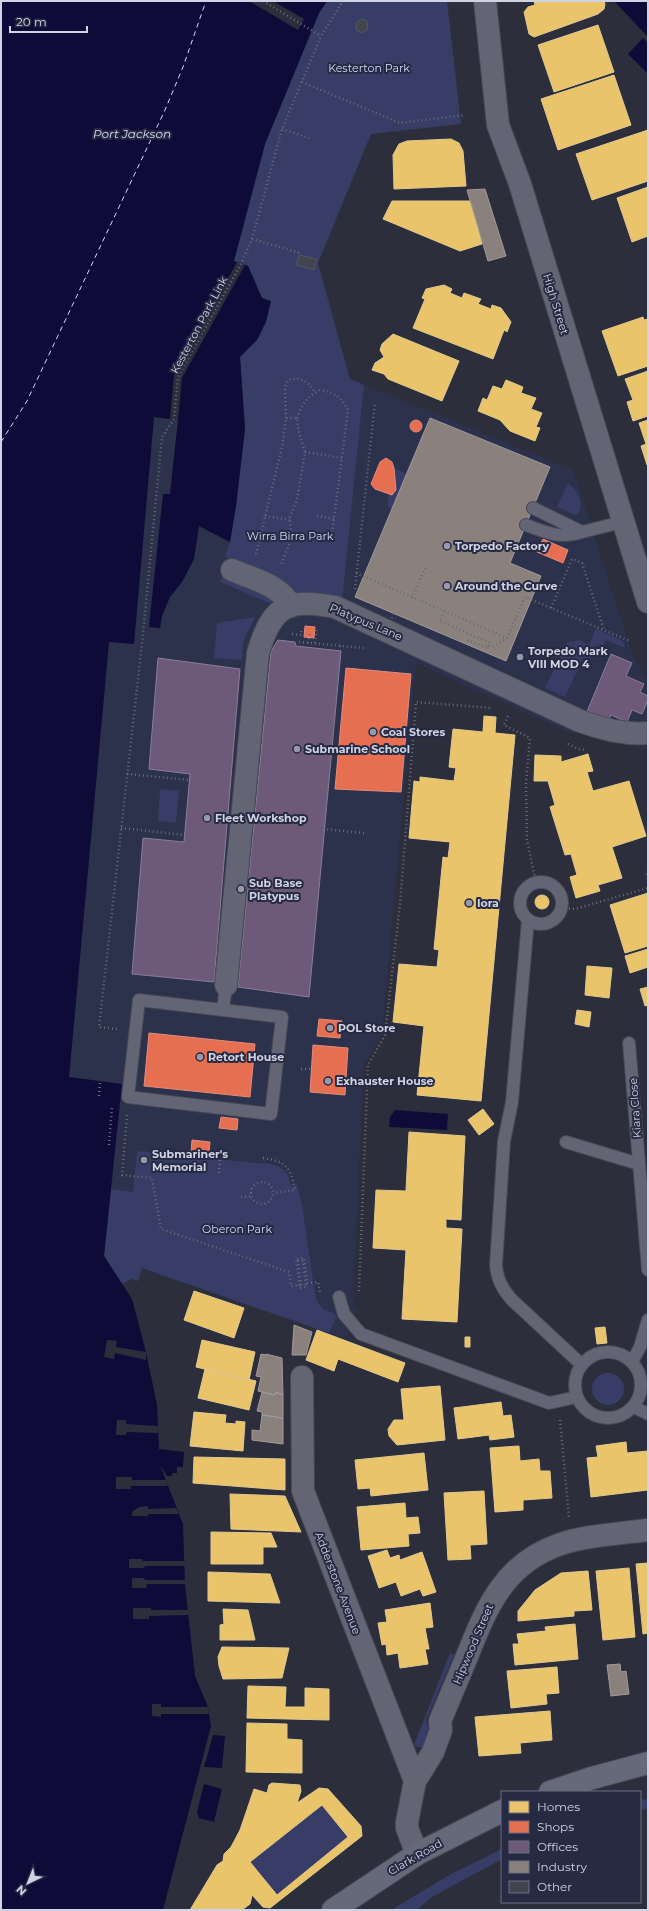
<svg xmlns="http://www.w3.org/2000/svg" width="649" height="1911" viewBox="0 0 649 1911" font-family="Montserrat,sans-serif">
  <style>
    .built { fill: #2c314c }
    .green { fill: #373d66 }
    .water { fill: #0e0b39 }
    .pier { fill: #2c2e3c }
    .homes { fill: #e9c46a; stroke: #e1c88e; fill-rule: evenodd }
    .shops { fill: #e76f51; stroke: #e08d7d }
    .offices { fill: #6d597a; stroke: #8a7e9a }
    .industry { fill: #8a817c; stroke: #9f9a9b }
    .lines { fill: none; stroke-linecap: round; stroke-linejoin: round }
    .ferry { stroke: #d2d9fc; stroke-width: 1; stroke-dasharray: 5 4; stroke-linecap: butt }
    .building { fill: #424450; stroke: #545662 }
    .service-casing { stroke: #484955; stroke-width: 14 }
    .minor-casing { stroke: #484955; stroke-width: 24 }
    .secondary-casing { stroke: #484955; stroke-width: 24 }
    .path { stroke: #696b78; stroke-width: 2.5; stroke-dasharray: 1 3; stroke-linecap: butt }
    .service { stroke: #636574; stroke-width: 12 }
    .minor { stroke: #636574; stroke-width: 22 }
    .secondary { stroke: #656979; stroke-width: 22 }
    .path-bridge { stroke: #696b78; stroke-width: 2.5; stroke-dasharray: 1 3; stroke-linecap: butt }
    .poi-dot { fill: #9699a9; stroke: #262a42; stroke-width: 1.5 }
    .labels { text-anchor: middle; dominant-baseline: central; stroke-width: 4; stroke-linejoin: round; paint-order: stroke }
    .park-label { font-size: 11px; fill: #d2d9fc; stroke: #262a42 }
    .street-label { font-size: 11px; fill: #cfd3e3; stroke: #262a42 }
    .poi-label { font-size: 11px; font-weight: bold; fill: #cfd3e3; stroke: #262a42; text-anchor: start }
    .water-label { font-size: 12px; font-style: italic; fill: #d2d9fc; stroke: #262a42 }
  </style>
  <rect width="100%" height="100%" fill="#2c2e3c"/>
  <!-- built -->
  <path class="built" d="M350,379L573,470L635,661L648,679V742L577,727L572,734L416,663L382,1035L364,1064L353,1304L358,1310L346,1339L104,1256L96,1081L69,1077L109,642L134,643L154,417L178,420L170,495L163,494L149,627L160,628L162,616L170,597L182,582L194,559L199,526L230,542L245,429Z"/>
  <!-- green -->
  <path class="green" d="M327,1H447L461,124L371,134L318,263L350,379L364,385L343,592L342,598L323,595L293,597L269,603L220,582L230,559L225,556L230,542L236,506L245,429L240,356L257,340L271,301L262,298L248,266L234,261L265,144L319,13Z
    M394,468L407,474L392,509L388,507V495H392L396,490Z
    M568,483C577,489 584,502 579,513L575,515L557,507Z
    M255,617L243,642L242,660L214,658L217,623Z
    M596,628L623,641L625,648L606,640L603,648L597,645L591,658H583L565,697L545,688L567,643L579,640L589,645Z
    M160,789L179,791L176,823L158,821Z
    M137,1151L255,1163C274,1163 287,1165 291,1186L297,1185L302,1205L316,1300L323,1309L337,1315L329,1333L142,1268L138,1281L131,1279L122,1284L104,1256L111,1189L133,1192Z
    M592 1389a16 16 0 1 1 32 0a16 16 0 1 1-32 0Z
    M450,1653L454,1655L426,1720L431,1732L424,1747H418L414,1745Z
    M648,1799V1809L640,1810V1800Z
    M322,1805L348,1837L277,1895L250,1862Z
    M502,1849V1859L432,1897L417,1910H391L451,1874Z"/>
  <!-- water -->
  <path class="water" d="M1,1H327L319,13L265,144L234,261L248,266L262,298L271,301L266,322L257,340L240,357L245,429L236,506L230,542L199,526L194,559L182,582L170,597L162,616L160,628L149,627L163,494H170L178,420L154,417L134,644L109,642L69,1077L122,1084L104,1256L132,1299L146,1352L157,1405L159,1449L184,1452L183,1467H177V1473H172V1476H167L160,1465L183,1524L185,1584L195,1676L208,1707L211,1726L163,1910H1Z
    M614,1H648V37Z
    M643,38L648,43V74L628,54Z
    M395,1110L448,1114L447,1130L389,1127L390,1117Z
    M213,1735L225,1736L222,1768L204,1767Z
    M204,1784L222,1789L214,1822L199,1818L197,1812Z"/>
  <!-- pier -->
  <path class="pier" d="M249,1H273L304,19L298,30Z
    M237,262L245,265L182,378L178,420L170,419L174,375Z
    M107,1340L117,1341L116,1347L146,1352V1360L115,1353L114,1359L104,1357Z
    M117,1420H126V1424L158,1426V1433L127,1432L126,1435H116Z
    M116,1477H132V1480H166L168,1486H131V1489H116Z
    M148,1506V1509L176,1508L179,1514H148V1516H132V1512L139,1507Z
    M129,1559H142L143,1561H186V1566H145L144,1568H129Z
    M132,1578H144L145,1580H185V1584H147L146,1588H132Z
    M133,1608H151V1610H189V1615L149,1616V1619H133Z
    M152,1704H161V1707H208L209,1714H161V1717L152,1716Z"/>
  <!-- homes -->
  <path class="homes" d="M534,1H604L605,4L604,9L598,14L534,37L529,34L524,12L528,7L535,5Z
    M598,25L614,72L554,92L538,45Z
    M614,75L631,125L558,150L541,99Z
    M648,130V181L592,200L576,154Z
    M451,139L459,143L463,151L466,186L394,189L393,155L399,144L407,141Z
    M648,187V236L632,242L617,198Z
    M392,201H471L482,244L460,251L383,219Z
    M444,285L452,289L450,293L462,298L464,293L481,299L478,304L491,309L492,305L501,308L511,322L507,332L504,330L493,359L413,328L425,299L422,298L426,289Z
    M643,317L644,320L648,319V366L618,376L602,331Z
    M393,334L459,361L442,401L388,379L384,374L372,370L375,363L384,357L380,350L382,344Z
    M648,371V416L633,421L627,402L633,400L625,379Z
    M506,380L523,387L521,393L536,398L531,409L542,413L536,427L540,428L535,441L510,431L500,420L478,411L483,398L487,400L493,386L502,389Z
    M648,420V465H647L641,446L646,444L639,423Z
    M484,716L496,717L495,733L515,735L481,1101L417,1095L424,1026L393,1022L399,964L437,967L439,950L434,949L443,857L448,858L450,842L409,838L414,781L420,782V777L454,781L456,768L449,767L453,729L483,732Z
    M588,754L593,771L587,772L593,791L629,781L646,836L612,847L622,878L598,885L600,891L576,898L570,877L577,875L571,854L565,855L550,807L555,805L548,781H534L535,755L561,756V762Z
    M648,893V946L625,953L610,905Z
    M535 902a7 7 0 1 1 14 0a7 7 0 1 1-14 0Z
    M648,949V967L630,973L625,956Z
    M587,966L612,968L609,998L585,995Z
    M648,987V1005L645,1006L640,989Z
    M577,1010L591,1012L589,1027L575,1024Z
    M483,1109L494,1124L479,1135L468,1120Z
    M409,1132L465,1136L461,1220L446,1219V1228L462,1229L457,1322L402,1319L406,1250L373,1248L376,1190L406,1191Z
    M194,1291L244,1308L234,1338L184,1320Z
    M605,1327L607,1343L597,1344L595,1328Z
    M317,1330L405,1363L398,1382L338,1359L334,1371L306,1360Z
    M465,1337H470V1347H465Z
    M202,1340L255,1352L249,1380L196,1367Z
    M205,1369L256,1381L249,1410L198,1398Z
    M440,1386L445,1440L397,1445L389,1436L388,1429L394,1420H404L401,1389Z
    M501,1402L503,1416L511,1415L514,1437L490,1440L489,1435L458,1439L454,1408Z
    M194,1412L226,1415L225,1423L236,1424V1421L245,1422L243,1451L190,1446Z
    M626,1442L627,1453L648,1451V1490L591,1497L587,1458L598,1457L596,1446Z
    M519,1446L520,1461L539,1459L540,1471H550L552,1498L523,1500V1510L495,1512L490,1448Z
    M424,1453L428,1490L371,1496L370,1488L358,1489L355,1460Z
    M194,1457L285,1459V1490L193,1483Z
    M484,1491L487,1544L470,1545L471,1559L448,1560L444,1493Z
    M230,1494L285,1496L301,1532L231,1529Z
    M405,1503L406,1518L418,1517L420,1533L408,1534L409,1546L361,1550L357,1507Z
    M211,1532L271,1533L277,1547H263V1564H211Z
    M387,1550L390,1558L399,1555L400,1560L422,1552L436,1592L423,1596L420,1589L401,1596L396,1582L379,1588L368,1556Z
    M648,1563V1633L643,1634L636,1564Z
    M629,1568L635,1637L603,1640L596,1571Z
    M588,1571L592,1610L574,1611V1616L518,1621V1611L535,1590L561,1573Z
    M208,1572L270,1574L280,1603L208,1601Z
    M430,1603L433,1627L425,1628L429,1649H425L428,1664L400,1668L398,1653L387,1655L386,1644L382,1645L378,1623L387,1622L385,1610Z
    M223,1609L248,1610L255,1640H220V1625L224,1624Z
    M575,1624L578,1659L515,1665L513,1644H519L517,1634L546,1631L545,1627Z
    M222,1647L289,1648L282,1678L223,1679L219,1666L218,1657Z
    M557,1667L559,1693L546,1694L547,1704L511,1708L507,1671Z
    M248,1686L286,1687L285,1707H305V1688L329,1689V1720L247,1718Z
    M550,1711L552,1740L520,1743L521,1753L479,1756L475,1717Z
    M247,1723L287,1724V1739L302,1740V1773L246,1772Z
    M272,1783L300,1785L301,1791L297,1803L319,1788L328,1789L361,1826L362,1836L270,1908L263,1907L252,1895L250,1904L242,1910H190L217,1865L223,1861L224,1854L231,1847L240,1830L254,1789L267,1793L269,1785ZM322,1805L348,1837L277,1895L250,1862Z"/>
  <!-- shops -->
  <path class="shops" d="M410 426a6 6 0 1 1 12 0a6 6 0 1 1-12 0Z
    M386,458L392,462L394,468L396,490L392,495L375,489L371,484L380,462Z
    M543,539L568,550L563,563L537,552Z
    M305,626L315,627L314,638L304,637Z
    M346,668L411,674L401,792L335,789Z
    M319,1019L342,1021L340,1038L317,1036Z
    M149,1033L255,1044L250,1097L144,1086Z
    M313,1045L348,1048L345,1095L310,1092Z
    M221,1117L238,1119L237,1130L219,1128Z
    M192,1140L210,1142L209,1153L191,1152Z"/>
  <!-- offices -->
  <path class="offices" d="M278,640L295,642L296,646L341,651L309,997L238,987L271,651Z
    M611,654L632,663L626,676L644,684L640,692L648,696V700L642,714L632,710L627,722L611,715L607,724L586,714Z
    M158,658L240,669L214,982L132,974L143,838L184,842L190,774L149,769Z"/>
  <!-- industry -->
  <path class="industry" d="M485,189L506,256L488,261L467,190Z
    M430,418L550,467L510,563L541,576L506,661L355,597Z
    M294,1325L312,1332L306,1355H292Z
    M261,1354L266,1355V1354L282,1358L283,1395L276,1392L275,1395L258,1391L261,1377L256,1376Z
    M262,1392L275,1395L276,1392L283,1395V1418L262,1415V1412L257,1411Z
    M262,1415L283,1418V1444L252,1440V1430L260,1431Z
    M620,1664L621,1672L626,1671L629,1694L611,1696L607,1665Z"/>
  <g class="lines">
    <!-- ferry -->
    <path class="ferry" d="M1,442L27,401L165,110L183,67L206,1"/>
  </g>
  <!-- building -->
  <path class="building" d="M362,19L367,21L368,29L362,33L356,30V23Z
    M299,255L317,259L314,270L296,265Z"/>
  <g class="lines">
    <defs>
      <path id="service" d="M526,525C548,533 559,539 582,532L533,508
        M582,532L622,522
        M520 903a21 21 0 1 1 42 0a21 21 0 1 1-42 0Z
        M528,920L512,1102L504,1141L496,1265C497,1279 502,1288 511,1299L582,1365
        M223,1010L139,1000L128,1097L271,1114L282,1017L223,1010L226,985
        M629,1043L648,1270
        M566,1142L639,1164
        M339,1297L344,1314L361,1334L549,1403L577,1397
        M575 1385a33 33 0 1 1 66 0a33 33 0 1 1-66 0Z
        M632,1362L640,1347L648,1320
        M634,1407L648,1414"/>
      <path id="minor" d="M485,1L498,125L520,184L648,602
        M232,570C253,579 280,585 291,606
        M226,985L258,653C272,605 288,598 335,607L580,721C603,729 624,735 648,733
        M302,1377L303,1491L415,1781
        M417,1854L407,1828V1822L415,1781L433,1752L441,1730L440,1721C449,1699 459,1676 468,1654C487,1606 505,1564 558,1545C587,1535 618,1534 648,1530"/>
      <path id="secondary" d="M550,1792L592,1778L648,1763
        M333,1910L417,1854L502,1811"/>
    </defs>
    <!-- service casing -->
    <use href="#service" class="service-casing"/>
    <!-- minor casing -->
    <use href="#minor" class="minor-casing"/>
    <!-- secondary casing -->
    <use href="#secondary" class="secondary-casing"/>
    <!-- path -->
    <path class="path" d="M263,1L321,36
      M302,82L400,123L464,115
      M282,129L312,139
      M252,239L300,253
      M286,418L285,388L288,380C301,376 309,382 315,393
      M297,418C301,405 308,396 320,390C334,392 341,397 348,410L331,541
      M305,452L342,458
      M265,516L290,520
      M317,516L334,519
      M256,554L282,447L286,418H297L299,433L305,452L297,500L290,517L291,539L281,565
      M356,573L507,638L525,597L630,641
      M355,589L375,402
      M412,598L426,566
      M551,608L572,559L582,563L604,630
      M444,611L440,621L490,643L488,648L467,640
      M292,634L301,635L302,628
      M299,642L364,648
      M308,643L310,632
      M315,643L317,628
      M340,646L323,829L364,833
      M489,646L492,647L507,638
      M508,716L504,725L530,738L526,783L527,840L536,883
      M568,744L578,749L586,750
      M127,774L190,780
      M121,828L185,835
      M648,871L646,872L648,878
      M561,908L575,909L648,888
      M117,1029L99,1027L142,644L162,437L174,419L178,377L241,264L252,239L282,129L321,36L343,1
      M301,1069H311
      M99,1096L100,1081
      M127,1115L122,1175L152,1178L161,1229L289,1272L291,1286L301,1285
      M109,1145L112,1107
      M263,1158C286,1161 291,1168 295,1190L274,1193
      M219,1173L220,1159
      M251 1193a11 11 0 1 1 22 0a11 11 0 1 1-22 0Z
      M241,1197L252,1196
      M307,1283L318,1282L320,1292
      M359,1291L368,1065L385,1035L400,904L416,702L491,708
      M560,1420L569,1517"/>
    <!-- service -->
    <use href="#service" class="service"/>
    <!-- minor -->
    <use href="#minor" class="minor"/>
    <!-- secondary -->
    <use href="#secondary" class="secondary"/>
    <!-- path-bridge -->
    <path class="path-bridge" d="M382,640L394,613
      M301,1285L298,1261H303L306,1287L300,1288L296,1259L304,1258L307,1283"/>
  </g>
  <!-- markers -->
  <g class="poi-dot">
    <circle cx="447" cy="546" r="4"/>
    <circle cx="447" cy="586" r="4"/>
    <circle cx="520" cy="657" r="4"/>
    <circle cx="373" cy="732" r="4"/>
    <circle cx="297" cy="749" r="4"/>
    <circle cx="207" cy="818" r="4"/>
    <circle cx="241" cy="889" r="4"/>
    <circle cx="469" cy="903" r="4"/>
    <circle cx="330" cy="1028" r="4"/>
    <circle cx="200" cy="1057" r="4"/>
    <circle cx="328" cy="1081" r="4"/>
    <circle cx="144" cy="1160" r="4"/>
  </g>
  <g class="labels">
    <!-- park labels -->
    <g class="park-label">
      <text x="369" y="68">Kesterton Park</text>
      <text x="290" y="536">Wirra Birra Park</text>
      <text x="237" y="1229">Oberon Park</text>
    </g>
    <!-- street labels -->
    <g class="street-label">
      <text transform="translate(556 304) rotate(73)">High Street</text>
      <text transform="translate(199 325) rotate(-62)">Kesterton Park Link</text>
      <text transform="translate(366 622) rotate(23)">Platypus Lane</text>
      <text transform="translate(635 1108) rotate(-94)">Kiara Close</text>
      <text transform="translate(338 1583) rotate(69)">Adderstone Avenue</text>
      <text transform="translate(473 1644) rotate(-67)">Hipwood Street</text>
      <text transform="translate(415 1857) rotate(-30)">Clark Road</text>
    </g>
    <!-- poi labels -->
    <g class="poi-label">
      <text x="455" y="546">Torpedo Factory</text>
      <text x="455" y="586">Around the Curve</text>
      <text x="528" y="651">Torpedo Mark<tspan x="528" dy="13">VIII MOD 4</tspan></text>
      <text x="381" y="732">Coal Stores</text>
      <text x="305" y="749">Submarine School</text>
      <text x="215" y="818">Fleet Workshop</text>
      <text x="249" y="883">Sub Base<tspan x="249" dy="13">Platypus</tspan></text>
      <text x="477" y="903">Iora</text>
      <text x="338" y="1028">POL Store</text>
      <text x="208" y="1057">Retort House</text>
      <text x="336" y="1081">Exhauster House</text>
      <text x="152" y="1154">Submariner's<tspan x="152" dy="13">Memorial</tspan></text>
    </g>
    <!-- water labels -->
    <g class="water-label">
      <text x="132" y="133">Port Jackson</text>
    </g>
  </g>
  <!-- border -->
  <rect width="649" height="1911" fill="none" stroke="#cfd3e3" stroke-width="4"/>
  <!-- legend -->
  <rect x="501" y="1791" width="140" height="112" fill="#262a42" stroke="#6a6e82"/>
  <rect x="509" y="1801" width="20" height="12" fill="#e9c46a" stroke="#6a6e82"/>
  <text x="537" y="1811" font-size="12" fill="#cfd3e3">Homes</text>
  <rect x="509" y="1821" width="20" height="12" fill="#e76f51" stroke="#6a6e82"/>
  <text x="537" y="1831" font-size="12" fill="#cfd3e3">Shops</text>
  <rect x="509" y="1841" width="20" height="12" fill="#6d597a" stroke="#6a6e82"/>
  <text x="537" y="1851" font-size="12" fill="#cfd3e3">Offices</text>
  <rect x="509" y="1861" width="20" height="12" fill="#8a817c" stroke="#6a6e82"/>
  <text x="537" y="1871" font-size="12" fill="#cfd3e3">Industry</text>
  <rect x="509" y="1881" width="20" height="12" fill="#424450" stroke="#6a6e82"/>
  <text x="537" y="1891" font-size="12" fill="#cfd3e3">Other</text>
  <!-- north arrow -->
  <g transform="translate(28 1883) rotate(223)" stroke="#262a42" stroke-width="3" paint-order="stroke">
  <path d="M0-3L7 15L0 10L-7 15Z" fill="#cfd3e3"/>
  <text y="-6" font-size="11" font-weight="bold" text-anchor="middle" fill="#cfd3e3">N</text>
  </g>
  <!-- scale -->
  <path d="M10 26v6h77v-6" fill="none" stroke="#cfd3e3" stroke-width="2"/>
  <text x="16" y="26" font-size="12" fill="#cfd3e3" stroke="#262a42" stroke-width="3" paint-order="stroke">20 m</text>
</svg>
